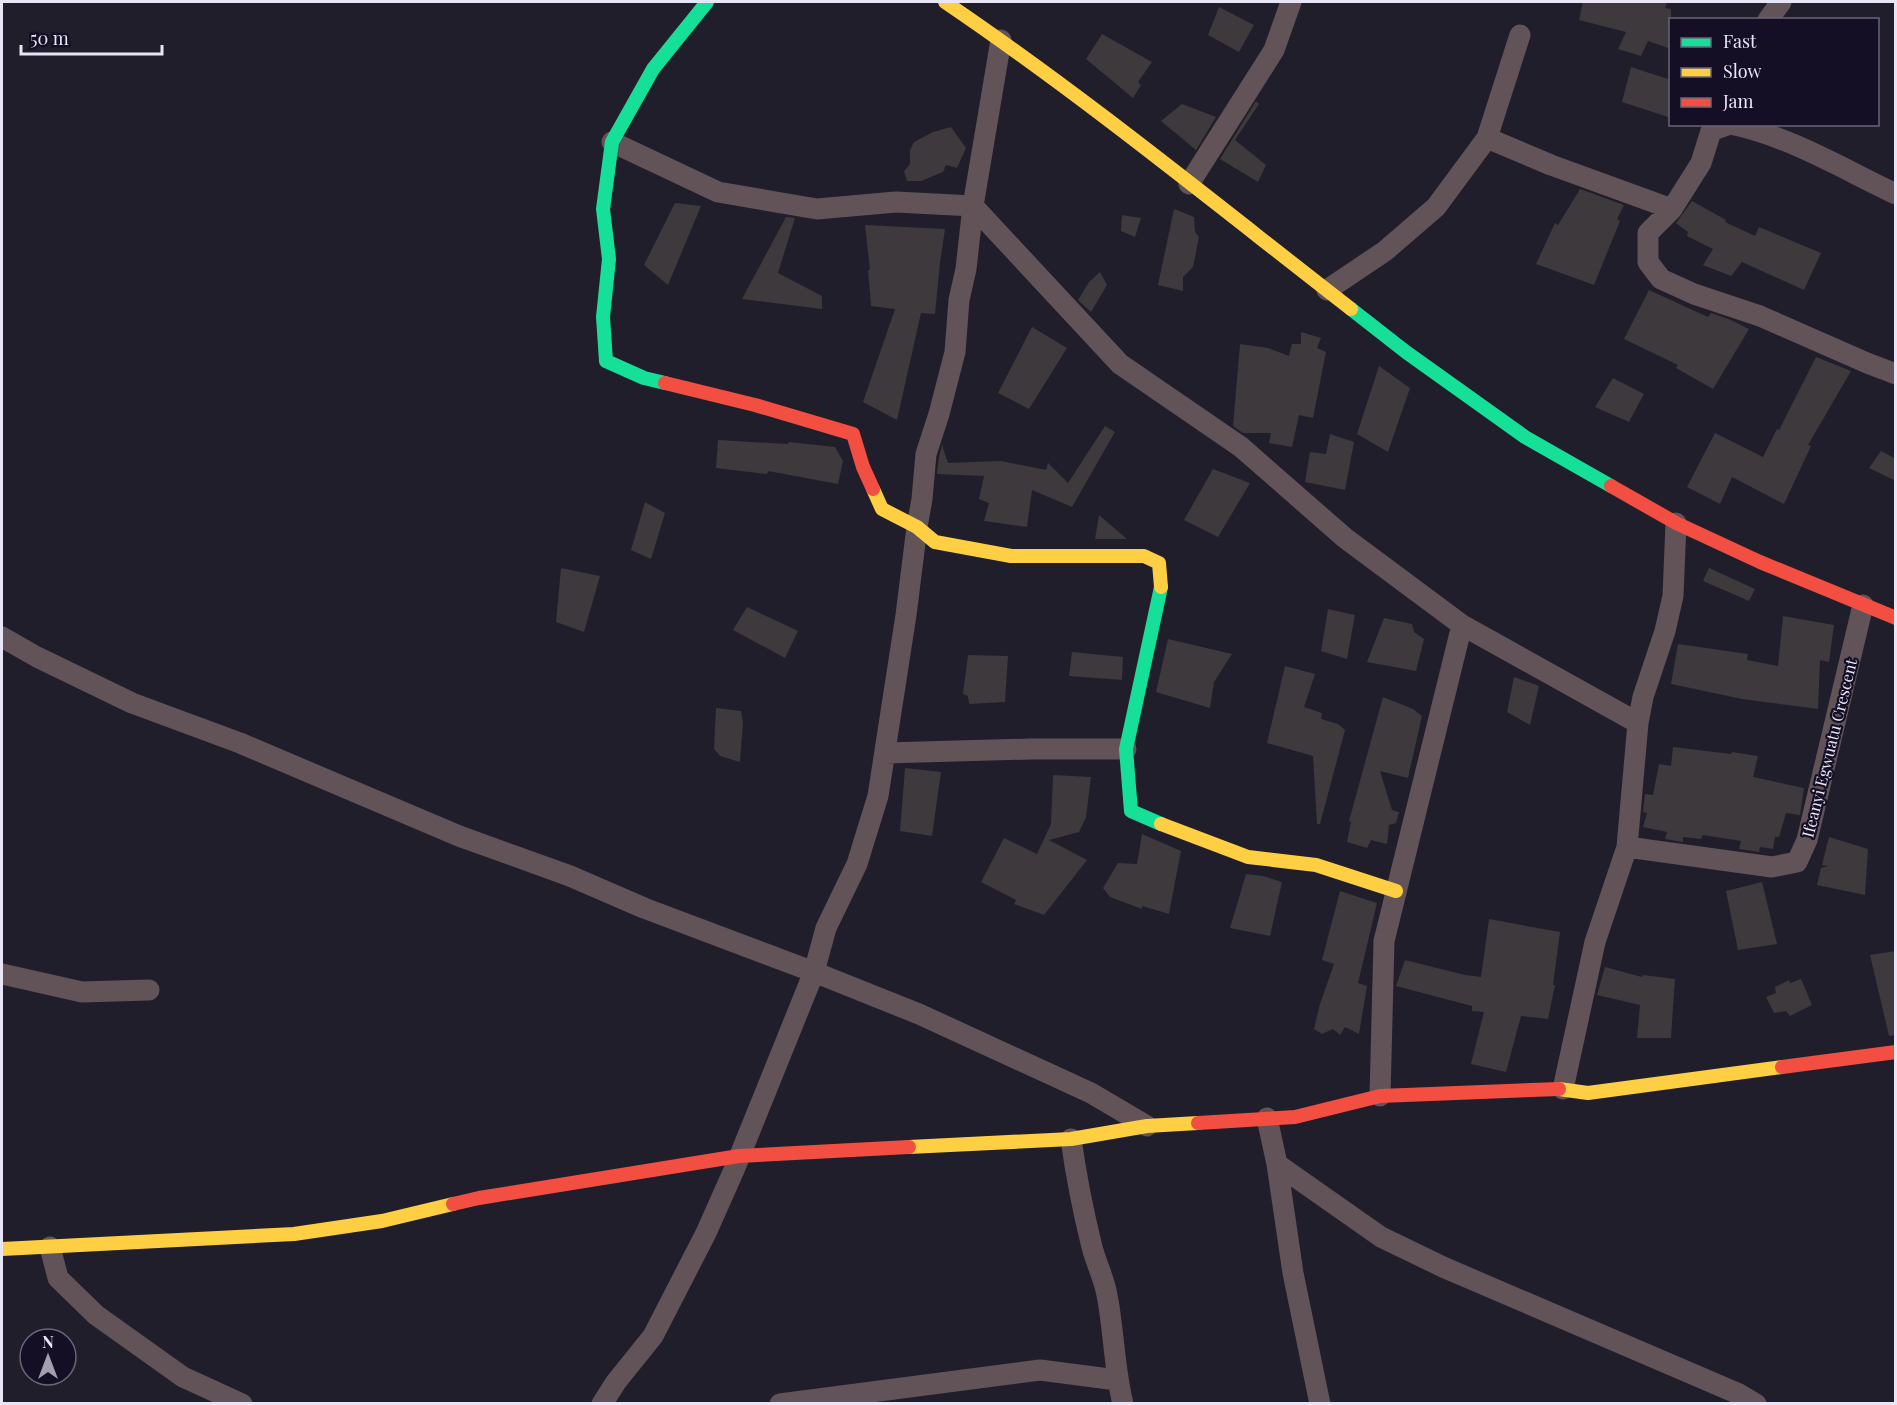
<svg xmlns="http://www.w3.org/2000/svg" width="1897" height="1405" viewBox="0 0 1897 1405" font-family="'Playfair Display',serif">
  <style>
    .building { fill: #3d393c }
    .lines { fill: none; stroke-linecap: round; stroke-linejoin: round }
    .street { stroke: #615357; stroke-width: 21 }
    .fast { stroke: #16e098; stroke-width: 14 }
    .slow { stroke: #ffcf43; stroke-width: 14 }
    .jam { stroke: #f24e42; stroke-width: 14 }
    .labels { text-anchor: middle; dominant-baseline: central; stroke-width: 4.5; stroke-linejoin: round; paint-order: stroke }
    .street-label { font-size: 16px; fill: #e8e6f6; stroke: #140f25 }
  </style>
  <rect width="100%" height="100%" fill="#201e2a"/>
  <!-- building -->
  <path class="building" d="M1583,2H1667L1665,8L1671,9V49L1648,41L1641,56L1618,49L1626,32L1579,20Z
    M1219,7L1254,25L1239,52L1208,35Z
    M1102,34L1152,62L1138,82L1141,85L1133,98L1086,59Z
    M1631,67L1671,80V118L1622,102Z
    M1256,101L1259,104L1235,140L1266,165L1258,182L1220,159Z
    M1182,104L1216,117L1196,150L1161,121Z
    M951,127L966,148L957,168L946,165L943,172L921,181H907L904,171L910,164V150L914,142L933,132Z
    M1580,189L1624,205L1617,219L1620,221L1594,285L1536,264L1555,223L1558,225Z
    M1692,201L1726,220L1725,222L1755,236L1759,227L1821,253L1804,290L1742,262L1731,276L1703,265L1713,249L1687,236L1688,232L1676,223Z
    M675,203L701,206L668,285L644,265Z
    M1174,209L1194,217L1195,232L1199,237L1193,267L1183,277V291L1158,285Z
    M1122,215L1141,218L1135,237L1121,231Z
    M786,217L795,218L778,273L822,296V309L742,299Z
    M865,225L945,229L940,263L935,314L921,313L897,420L863,402L895,309L871,306L868,270H870Z
    M1100,272L1107,285L1091,312L1078,300L1089,282Z
    M1649,290L1708,317L1711,313L1731,320L1749,329L1713,389L1676,368L1678,365L1624,339Z
    M1032,327L1067,348L1029,409L998,393Z
    M1301,332L1321,338L1317,348L1326,352L1313,418L1299,415L1292,447L1269,443L1271,433H1243L1233,426L1240,344L1268,348L1289,356L1292,344H1301Z
    M1816,357L1851,371L1808,445L1811,446L1784,504L1732,477L1720,504L1687,487L1715,433L1763,457L1777,429L1779,430Z
    M1379,366L1410,388L1388,452L1357,434Z
    M1613,378L1644,394L1629,422L1595,407Z
    M1105,426L1115,432L1072,507L1032,490L1027,527L984,521L989,503L979,499L984,476L937,474L939,457L942,445L948,463L1001,461L1046,470L1048,463L1068,483Z
    M1330,434L1354,442L1345,490L1305,482L1310,452L1326,454Z
    M718,440L788,444L789,442L835,447L843,461L838,484L768,471L767,474L716,468Z
    M1881,451L1896,459V481L1869,468Z
    M1213,469L1250,483L1218,537L1184,520Z
    M645,502L665,513L651,559L631,550Z
    M1099,515L1127,539H1095Z
    M561,568L600,576L584,632L556,622Z
    M1709,568L1755,589L1749,601L1703,581Z
    M747,607L798,631L785,658L733,630Z
    M1328,609L1355,615L1347,659L1321,651Z
    M1783,616L1834,625L1829,662L1820,660L1818,709L1742,699L1671,684L1678,644L1748,654L1747,660L1778,666Z
    M1384,618L1412,624L1414,632L1424,639L1416,671L1367,662Z
    M1168,639L1232,654L1214,682L1210,708L1156,692Z
    M1072,652L1123,657L1122,680L1069,676Z
    M968,655L1008,656L1005,702L969,704L968,696L963,694Z
    M1285,666L1315,674L1304,707L1322,713L1321,719L1338,724L1345,730L1320,824H1317L1313,756L1267,743Z
    M1514,677L1539,686L1530,725L1507,712Z
    M1383,697L1413,709L1422,716L1408,778L1380,771L1392,810L1399,812L1396,823L1389,825L1387,844L1371,840L1367,848L1347,842L1351,822L1349,821Z
    M716,708L741,711L743,722L740,762L720,756L714,749Z
    M1673,747L1731,754L1732,752L1758,756L1753,777L1804,788L1800,815L1786,813L1779,837H1775L1773,849L1760,847L1759,852L1739,849L1741,841L1703,835L1701,839L1683,837V842L1665,839L1667,832L1643,827L1647,813L1643,812L1645,794L1653,795L1659,764L1671,766Z
    M905,768L941,772L932,836L900,831Z
    M1053,775L1091,777L1086,817L1079,832L1049,840L1087,860L1044,915L1014,904L1016,900L981,882L1004,838L1037,854L1051,824Z
    M1142,834L1181,851L1169,914L1142,906V909L1110,897L1103,888L1118,863L1137,864Z
    M1829,837L1868,849L1865,895L1817,885L1821,868L1828,866L1822,865Z
    M1246,874L1263,876L1282,882L1270,936L1230,928Z
    M1762,882L1777,944L1738,950L1726,891Z
    M1340,891L1377,903L1358,983L1367,986L1359,1034L1345,1027L1340,1035L1333,1029L1322,1034L1314,1029L1320,1004L1334,964L1322,960Z
    M1489,919L1560,932L1553,985H1555L1548,1019L1521,1016L1506,1072L1471,1064L1484,1012L1472,1011V1006L1396,986L1405,960L1465,975L1481,977Z
    M1896,951V1035L1889,1036L1870,955Z
    M1605,967L1642,977L1643,975L1675,979L1671,1038H1637L1640,1005L1597,995Z
    M1801,979L1812,1005L1790,1016L1786,1011L1774,1013L1766,997L1776,993L1775,987L1789,980L1790,983Z"/>
  <g class="lines">
    <!-- street -->
    <path class="street" d="M1768,20L1781,2
      M1730,124L1711,131L1701,163L1672,209L1648,233V262L1661,279L1694,294L1760,316L1867,363L1896,374
      M1730,124C1787,135 1843,169 1896,194
      M1487,138L1551,165L1672,209
      M612,142L718,192L817,209L896,202L973,206L1120,364L1241,447L1345,538L1462,625L1638,723
      M1189,184L1274,50L1291,2
      M1327,290L1385,251L1436,207L1487,138L1520,35
      M2,637L37,657L132,703L240,743L459,836L570,876L644,908L814,972L919,1014L1091,1093L1147,1126
      M885,753L1031,749H1126
      M1627,847L1772,867L1797,862L1807,840L1863,605
      M2,974L82,992L149,990
      M1563,1089L1595,942L1627,847L1638,723L1643,697L1665,631L1673,596L1676,523
      M1380,1096L1384,941L1462,625
      M1267,1118L1277,1164L1381,1237L1443,1267L1739,1394L1756,1404
      M1071,1139C1076,1175 1083,1211 1092,1247C1096,1263 1104,1278 1107,1295C1114,1331 1114,1368 1123,1404
      M1277,1164L1293,1273L1320,1404
      M50,1247L58,1278L96,1315L183,1377L242,1404
      M602,1404L616,1382L653,1336L706,1233L734,1170L814,972L826,928L857,864L878,796L906,615L917,527L922,499L926,454L939,414L955,352L959,300L966,269L973,206L1001,40
      M780,1404L1040,1370L1117,1380"/>
    <!-- fast -->
    <path class="fast" d="M1351,309L1406,352L1525,437L1611,486
      M665,383L644,378L606,361L603,317L609,259L603,209L612,142L653,69L707,2
      M1161,587L1126,749L1131,811L1161,824"/>
    <!-- slow -->
    <path class="slow" d="M945,2C1085,97 1217,205 1351,309
      M873,489L882,509L917,527L935,542L1011,556H1144L1159,563L1161,587
      M1161,824L1248,857L1316,865L1396,891
      M1559,1089L1588,1093L1782,1067
      M909,1147L1071,1139L1147,1126L1198,1123
      M2,1249L294,1234L382,1221L453,1204"/>
    <!-- jam -->
    <path class="jam" d="M665,383L755,405L853,434L863,467L873,489
      M1611,486L1676,523L1760,562L1896,618
      M1782,1067L1896,1052
      M1198,1123L1295,1117L1380,1096L1559,1089
      M453,1204L479,1198L739,1156L909,1147"/>
  </g>
  <g class="labels">
    <!-- street labels -->
    <g class="street-label">
      <text transform="translate(1829 748) rotate(-76)">Ifeanyi Egwuatu Crescent</text>
    </g>
  </g>
  <!-- border -->
  <rect width="1897" height="1405" fill="none" stroke="#e8e6f6" stroke-width="6"/>
  <!-- legend -->
  <rect x="1669" y="18" width="210" height="108" fill="#140f25" stroke="#696579" stroke-width="1.5"/>
  <rect x="1681" y="38" width="30" height="9" fill="#16e098" stroke="#696579" stroke-width="1.5"/>
  <text x="1723" y="48" font-size="18" fill="#e8e6f6">Fast</text>
  <rect x="1681" y="68" width="30" height="9" fill="#ffcf43" stroke="#696579" stroke-width="1.5"/>
  <text x="1723" y="78" font-size="18" fill="#e8e6f6">Slow</text>
  <rect x="1681" y="98" width="30" height="9" fill="#f24e42" stroke="#696579" stroke-width="1.5"/>
  <text x="1723" y="108" font-size="18" fill="#e8e6f6">Jam</text>
  <!-- north arrow -->
  <g transform="translate(48 1357)"><circle r="28" fill="#140f25" stroke="#696579" stroke-width="1.5"/>
  <path d="M0-4.5L10 22L0 15L-10 22Z" fill="#a2a0af"/>
  <text y="-9" font-size="16" font-weight="bold" text-anchor="middle" fill="#e8e6f6">N</text>
  </g>
  <!-- scale -->
  <path d="M21 45v9h141v-9" fill="none" stroke="#e8e6f6" stroke-width="3"/>
  <text x="30" y="45" font-size="18" fill="#e8e6f6" stroke="#140f25" stroke-width="4.5" paint-order="stroke">50 m</text>
</svg>
